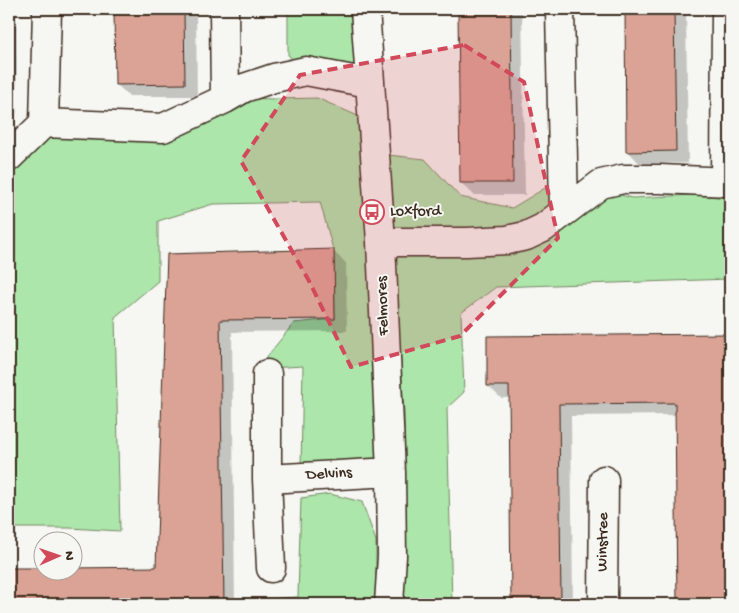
<svg xmlns="http://www.w3.org/2000/svg" width="739" height="613" viewBox="0 0 739 613" font-family="'Gochi Hand',sans-serif">
  <style>
    .green { fill: #ace6aa; stroke: #748864 }
    .shadow { fill: #0003 }
    .building { fill: #dba396; stroke: #3b2a1e }
    .lines { fill: none; stroke-linecap: round; stroke-linejoin: round }
    .minor-casing { stroke: #3b2a1e; stroke-width: 31 }
    .minor { stroke: #f6f6f2; stroke-width: 28 }
    .marked { fill: #d1495b; fill-opacity: 0.2; stroke: #d1495b; stroke-width: 4; stroke-dasharray: 10 6; stroke-linejoin: round }
    .labels { text-anchor: middle; dominant-baseline: central; stroke-width: 4; stroke-linejoin: round; paint-order: stroke }
    .poi-label { font-size: 16px; fill: #3b2a1e; stroke: #f6f6f2; text-anchor: start }
    .street-label { font-size: 16px; fill: #3b2a1e; stroke: #f6f6f2 }
  </style>
  <rect width="100%" height="100%" fill="#f6f6f2"/>
  <filter id="ink" filterUnits="userSpaceOnUse"><feTurbulence type="fractalNoise" baseFrequency=".02" numOctaves="2"/><feDisplacementMap in="SourceGraphic" scale="10" xChannelSelector="R" yChannelSelector="G"/><feConvolveMatrix kernelMatrix="1 2 1 2 8 2 1 2 1" color-interpolation-filters="sRGB"/></filter>
  <g filter="url(#ink)">
    <!-- green -->
    <path class="green" d="M288,9H357L358,48L353,71H306L288,55Z
      M237,98L277,99L317,98L367,120L385,465L301,468L303,366L270,368L265,359L294,323L335,319L334,253L320,202L213,204L158,221V281L115,317L120,531L70,528H9V157L44,123L171,130Z
      M388,155L425,159L460,197L512,208L545,188L583,185L632,198L694,195L730,198V279L496,287L461,313L464,392L447,408L452,604H402L405,489L404,412Z
      M330,494L362,502L376,541V604H234V601L298,597L301,498Z"/>
    <!-- shadow -->
    <path class="shadow" d="M9,9H16L17,114H9Z
      M115,9H196L197,96H129L116,84Z
      M459,9H522L525,195H474L461,183Z
      M626,9H686L688,163L640,164L628,151Z
      M333,251L346,263L347,331L232,332L235,604H9V569H42V570H72L157,568L168,255Z
      M730,335V604H678L676,415L571,416L573,604H513L511,398H501L488,386V338Z"/>
    <!-- building -->
    <path class="building" d="M114,9H184L185,84L115,85Z
      M458,9H511L513,183H460Z
      M625,9H674L676,151L626,152Z
      M334,249L335,319L220,320L224,604H9V568H42V570H72V568L156,567L167,254Z
      M730,334V604H677L675,403L559,404L561,604H511L509,386H487V336Z"/>
    <g class="lines">
      <defs>
        <path id="minor" d="M224,9L225,99
          M365,9L381,242L391,472L392,556L389,604
          M560,9L564,212
          M44,123L47,9
          M9,157L44,123L163,128L225,99L244,88L274,78L306,71L369,83
          M725,182L726,9
          M381,242H467L507,240L526,236L543,228L601,184L623,179H660L730,182
          M267,374V479L271,568
          M267,479L391,472
          M603,604L604,480"/>
      </defs>
      <!-- minor casing -->
      <use href="#minor" class="minor-casing"/>
      <!-- minor -->
      <use href="#minor" class="minor"/>
    </g>
  </g>
  <!-- marked area -->
  <path class="marked" d="M464,45L524,82L558,238L460,336L351,367L309,281L241,161L300,75Z"/>
  <!-- icons -->
  <defs>
    <symbol id="bus-ring" viewBox="-11 -11 22 22"><circle r="9.5" fill="#f6f6f2" stroke="#d1495b" stroke-width="1.5"/><path d="M-5-6H5V4H4V6H2V4H-2V6H-4V4H-5ZM-3.5-4V0h7V-4ZM-3.5 1.2v1.5H-2V1.2ZM2 1.2v1.5H3.5V1.2Z" fill="#d1495b"/></symbol>
  </defs>
  <g fill-rule="evenodd">
    <use href="#bus-ring" x="358" y="198" width="28" height="28"/>
  </g>
  <g class="labels">
    <!-- poi labels -->
    <g class="poi-label">
      <text x="390" y="212">Loxford</text>
    </g>
    <!-- street labels -->
    <g class="street-label">
      <text transform="translate(384 306) rotate(-92)">Felmores</text>
      <text transform="translate(329 475) rotate(-3)">Delvins</text>
      <text transform="translate(604 542) rotate(-89)">Winstree</text>
    </g>
  </g>
  <!-- margin -->
  <rect width="739" height="613" fill="none" stroke="#f6f6f2" stroke-width="30"/>
  <rect x="15" y="15" width="709" height="583" fill="none" stroke="#3b2a1e" stroke-width="2" filter="url(#ink)"/>
  <!-- north arrow -->
  <g transform="translate(58 556) rotate(88)"><circle r="24" fill="#f6f6f2" stroke="#aba49d"/>
  <path d="M0-4L9 19L0 12L-9 19Z" fill="#d1495b"/>
  <text y="-8" font-size="14" font-weight="bold" text-anchor="middle" fill="#3b2a1e">N</text>
  </g>
</svg>
